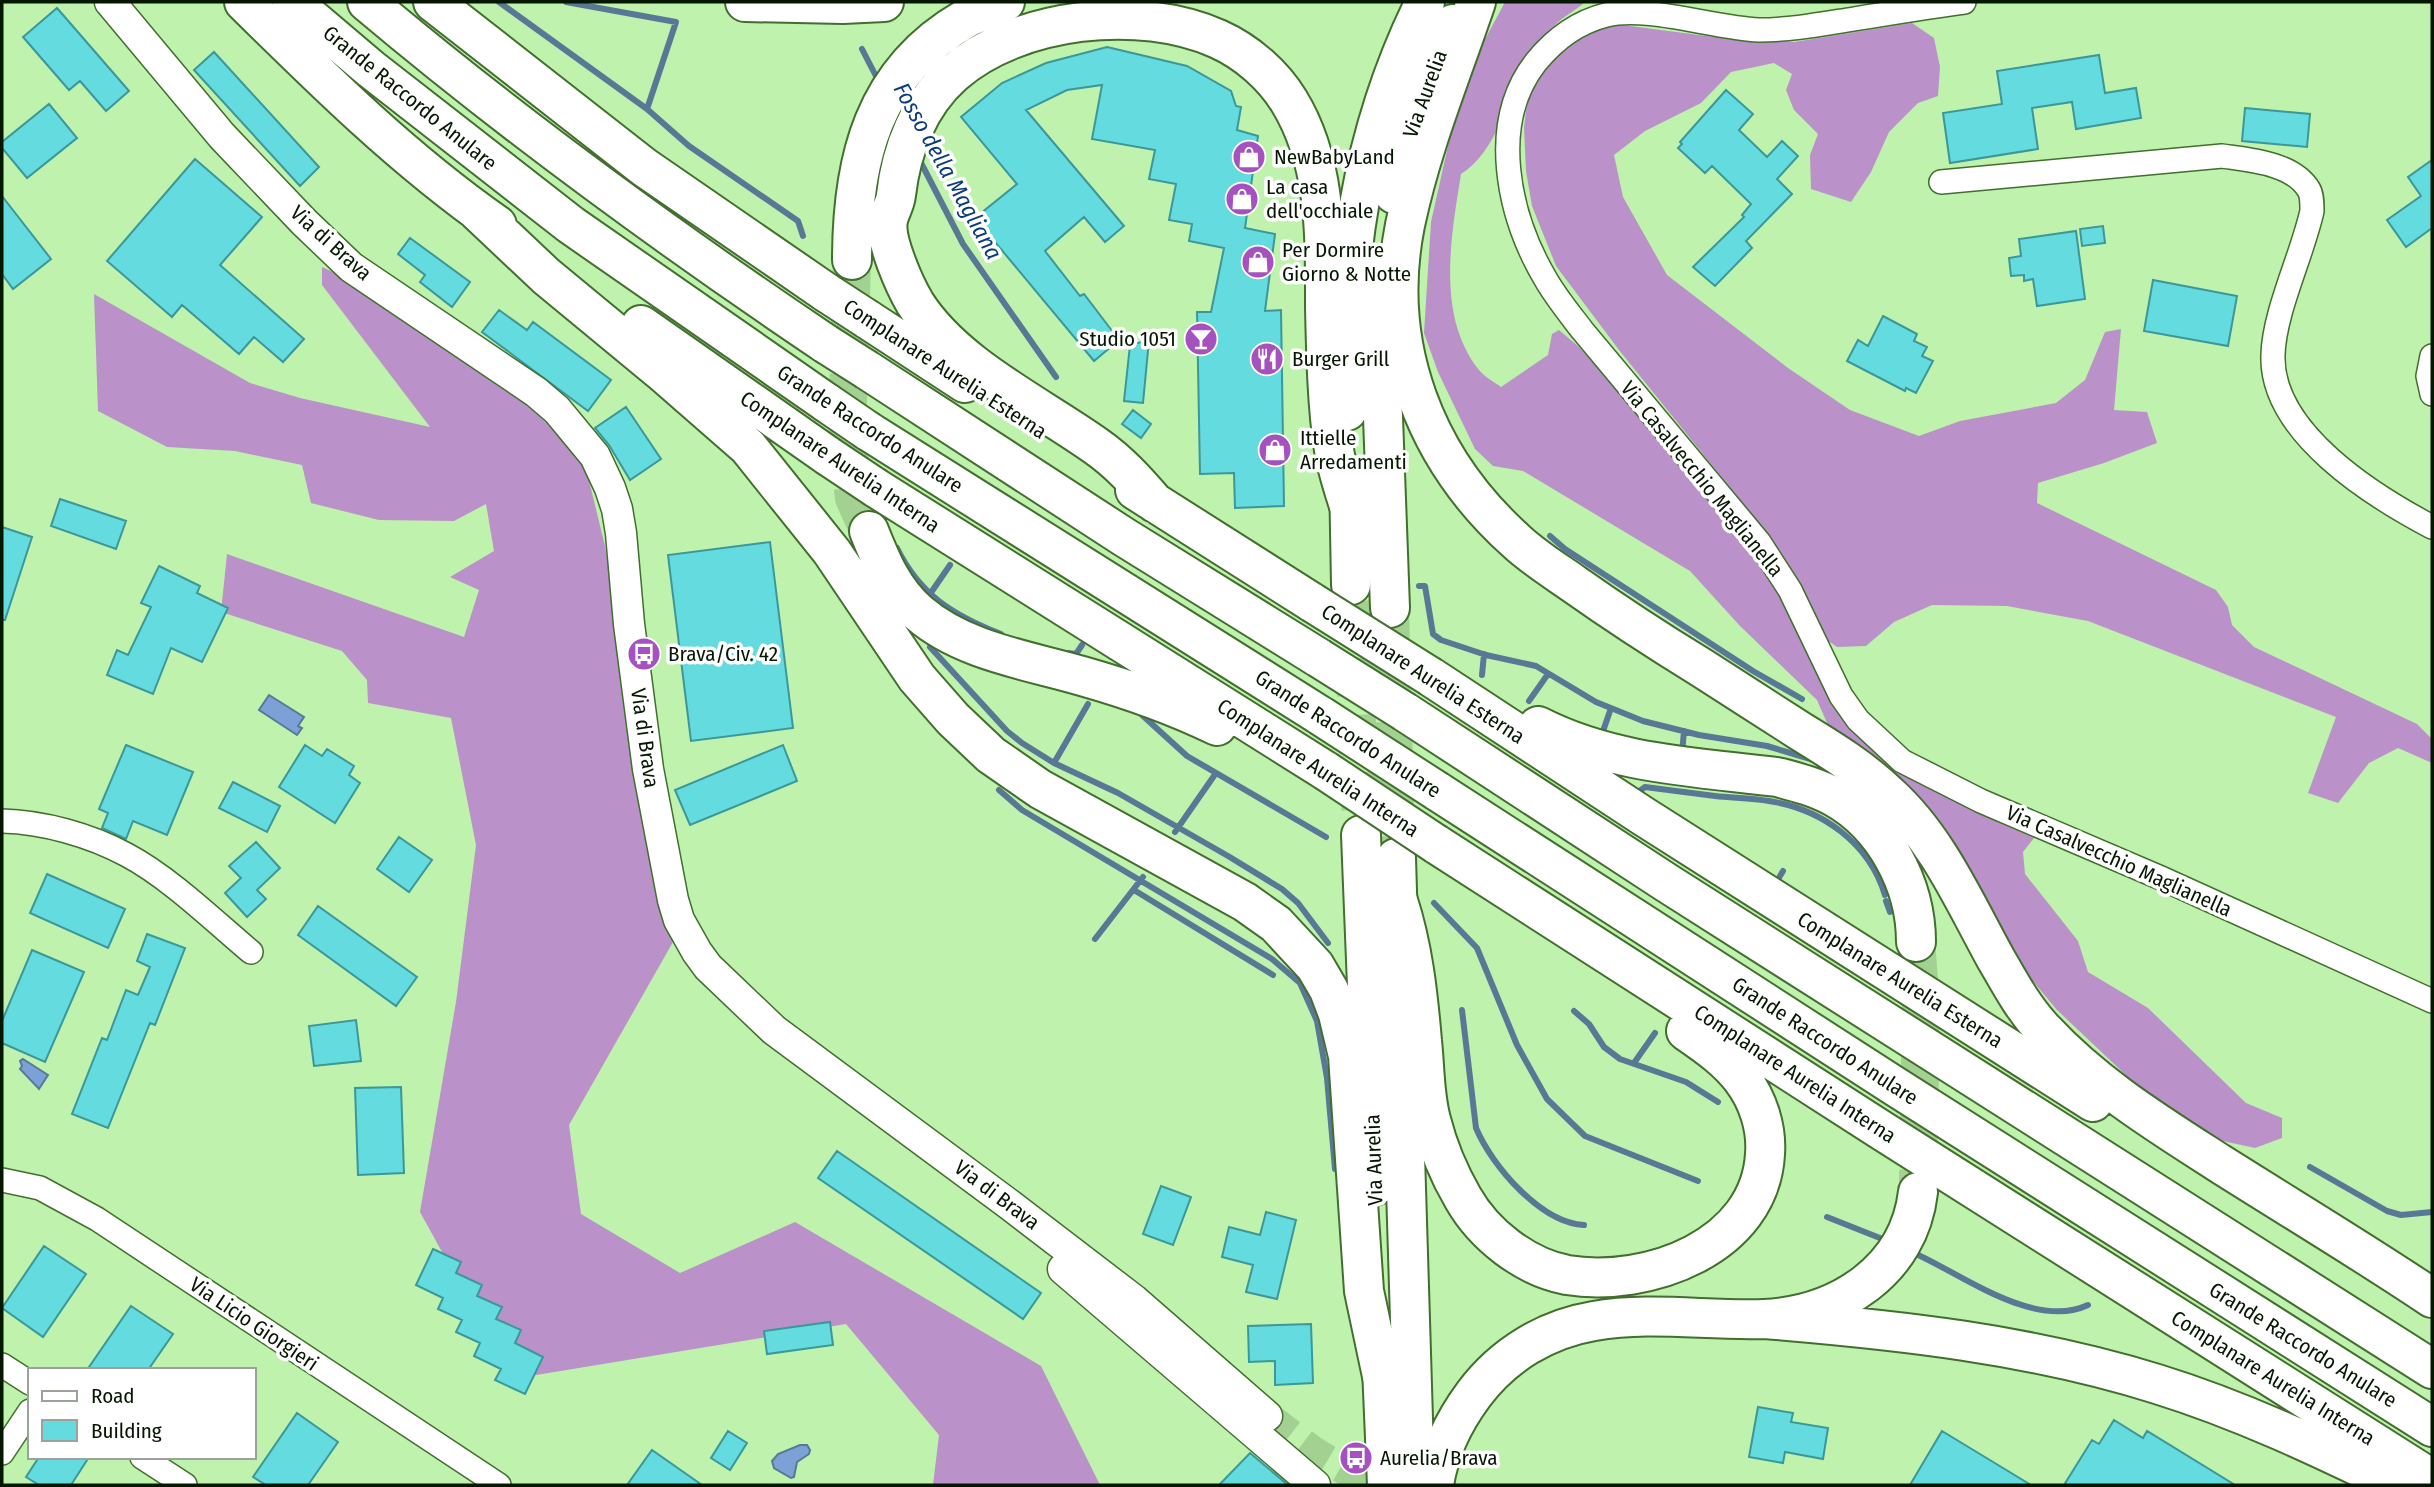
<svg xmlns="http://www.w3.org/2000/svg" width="2434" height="1487" viewBox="0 0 2434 1487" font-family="'Fira Sans Condensed',sans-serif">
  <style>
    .forest { fill: #ba92c9 }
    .water { fill: #7ba1d7; stroke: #587896; stroke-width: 2 }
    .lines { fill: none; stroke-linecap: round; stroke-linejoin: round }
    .stream { stroke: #587896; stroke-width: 6 }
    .building { fill: #64dbde; stroke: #3b9799; stroke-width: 2 }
    .tertiary-tunnel { stroke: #a3d192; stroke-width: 30; stroke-dasharray: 30 15; stroke-linecap: butt }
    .trunk-tunnel { stroke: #a3d192; stroke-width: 38; stroke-dasharray: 38 19; stroke-linecap: butt }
    .motorway-tunnel { stroke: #a3d192; stroke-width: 38; stroke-dasharray: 38 19; stroke-linecap: butt }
    .minor-casing { stroke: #426e2e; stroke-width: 26 }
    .tertiary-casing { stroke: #426e2e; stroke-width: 33 }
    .trunk-casing { stroke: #426e2e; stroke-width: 42 }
    .motorway-casing { stroke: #426e2e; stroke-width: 42 }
    .minor { stroke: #fff; stroke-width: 23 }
    .tertiary { stroke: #fff; stroke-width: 30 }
    .trunk { stroke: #fff; stroke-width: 38 }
    .motorway { stroke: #fff; stroke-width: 38 }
    .motorway-bridge-casing { stroke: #426e2e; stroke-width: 42; stroke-linecap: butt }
    .motorway-bridge { stroke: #fff; stroke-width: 38 }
    .labels { text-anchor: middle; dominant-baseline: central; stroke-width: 7; stroke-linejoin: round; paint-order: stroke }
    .street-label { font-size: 21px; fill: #051700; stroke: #fff }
    .poi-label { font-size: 21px; fill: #051700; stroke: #fff; text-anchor: start }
    .water-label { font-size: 23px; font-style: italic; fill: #0a3c7c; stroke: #fff }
  </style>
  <rect width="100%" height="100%" fill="#bff2ac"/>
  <!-- forest -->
  <path class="forest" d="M1505,2H1585C1576,10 1564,16 1555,25C1546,33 1537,44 1531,54C1508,93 1500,149 1461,174C1451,237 1436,316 1479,370C1485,377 1494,382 1501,387L1548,355L1552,334L1559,330L1579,347L1664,441L1776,578L1856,725L2033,833L2034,838L2023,852L2025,874L2078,941L2088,972L2148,1008L2246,1103L2282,1118V1138L2255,1148L2209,1138L2129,1078L2057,1010L2032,980L1995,921L1831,732L1817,700L1740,626L1690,571L1523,471L1493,466L1475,449L1438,372L1424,333L1431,222L1452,128L1483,43Z
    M1912,23L1934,38L1940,67L1938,96L1918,103L1889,132L1871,172L1851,202L1811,189L1810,155L1818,134L1794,110L1786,90L1792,74L1774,63L1731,72L1701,103L1645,131L1614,155L1623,197L1667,275L1788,368L1850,410L1919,436L1960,421L2056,403L2085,380L2105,332L2121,329L2114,410L2147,412L2157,443L2104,463L2038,483L2037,503L2216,590L2228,607L2232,625L2254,647L2417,724L2432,739V763L2398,748L2369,763L2338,803L2308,793L2336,717L2088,621L2007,606L1932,605L1894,622L1866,646L1837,647L1823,637L1796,579L1727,484L1619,350L1556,266L1532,206L1526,171L1524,127L1528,96L1544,68L1562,45L1584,32L1615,24L1730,39L1794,42Z
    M322,267L386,296L533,409L585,464L605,546L650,821L673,942L569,1125L581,1214L680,1273L795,1222L1041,1366L1100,1485H933L939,1435L846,1324L512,1379L420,1212L456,1002L476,845L451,718L368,703L367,680L342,651L221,612L227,554L464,637L479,590L450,577L494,551L486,504L454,521L379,520L311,503L302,465L235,451L167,447L98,411L94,294L250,383L300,398L430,427L322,285Z"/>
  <!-- water -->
  <path class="water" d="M269,695L304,717L298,726L302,728L297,735L259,710Z
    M23,1059L48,1075L39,1089L20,1069L22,1066L20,1061Z
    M800,1445H807L810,1450L809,1454L797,1462L794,1477L791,1478L774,1468L772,1461L778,1454Z"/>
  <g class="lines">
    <!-- stream -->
    <path class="stream" d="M499,2L647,109L689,146L798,221L803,236
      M566,2L676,22L647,109
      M862,49L879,82
      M918,157L963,244L1056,377
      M1550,536L1565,549L1753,671L1802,699
      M897,548C920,595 953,615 1001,634
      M1419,586H1425L1433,634L1441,640L1486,655L1536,666L1596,702L1643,721L1699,735L1767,746L1814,760
      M930,594L950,565
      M930,647L1007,731L1022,743L1054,763L1118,793L1228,856L1282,889L1298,903L1328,943
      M1068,653L1076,654L1082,645
      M1482,675L1484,654
      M1529,701L1548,674
      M1142,715L1187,756L1326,837
      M1601,737L1611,708
      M1682,754L1684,731
      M1054,763L1088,704
      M999,790L1022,810L1272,959L1300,983L1317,1021L1327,1078L1335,1169
      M1641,790L1645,787C1668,790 1691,793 1715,796C1733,798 1751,798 1769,801C1822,809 1869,843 1885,895
      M1175,832L1216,773
      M1777,881L1783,871
      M1134,890L1273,975
      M1886,901L1890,912
      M1434,903L1477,948L1517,1045L1547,1099L1585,1136L1698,1181
      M1095,939L1143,877
      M1462,1010L1476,1128C1492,1166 1541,1223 1584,1225
      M1574,1011L1589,1024L1604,1047L1620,1059L1686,1082L1718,1102
      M1634,1063L1655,1033
      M2310,1167L2387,1211L2401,1215L2432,1212
      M1827,1217L1885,1240
      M1916,1254C1963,1275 2035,1330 2088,1305"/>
  </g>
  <!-- building -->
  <path class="building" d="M57,8L129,91L106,111L80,81L69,90L23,37Z
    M1107,47L1187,66L1231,91L1236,106L1241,107L1237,130L1258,136L1245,228L1275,234L1265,311L1281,310L1284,506L1235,508L1234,473L1200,474L1197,312H1211L1224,248L1189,241L1192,224L1169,220L1176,184L1149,179L1155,150L1092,139L1102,85L1067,90L1026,110L1124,226L1105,242L1084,217L1045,251L1080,296L1084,294L1119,340L1094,361L975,218L1017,184L961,117L1002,83L1046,63Z
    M214,52L319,167L300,186L194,70Z
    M2099,55L2105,93L2136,88L2141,118L2076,129L2072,102L2032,108L2038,149L1950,163L1943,113L2002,104L1997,71Z
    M1726,90L1753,114L1739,130L1767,157L1782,141L1798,156L1777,179L1792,194L1746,241L1752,248L1715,286L1693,267L1744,217L1742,215L1751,204L1712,166L1705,173L1678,148L1682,144L1680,142Z
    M49,104L77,138L27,178L2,148V142Z
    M2245,108L2310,114L2307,147L2242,141Z
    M195,159L262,217L220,265L304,339L283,362L254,337L239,354L182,305L172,317L107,261Z
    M2432,160V228L2406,247L2387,220L2421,196L2408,177Z
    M2,196L51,259L13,289L2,274Z
    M2103,226L2105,243L2082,246L2080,229Z
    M2076,231L2085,299L2037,306L2033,279L2024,281V275L2011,276L2009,258L2021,256L2019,239Z
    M410,238L470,282L452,307L420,282L425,275L398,254Z
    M2153,280L2237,296L2228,346L2144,331Z
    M499,310L527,330L533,322L611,380L588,411L482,332Z
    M1883,316L1917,334L1914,341L1927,347L1922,356L1933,361L1916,393L1906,388L1905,391L1847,361L1858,340L1868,346Z
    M1149,340L1143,403L1124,401L1130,345Z
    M626,407L661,459L630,480L609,445L595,428Z
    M1133,410L1151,424L1141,438L1122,424Z
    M60,499L126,521L116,549L51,526Z
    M2,527L32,537L5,620H2Z
    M770,542L793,728L691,741L668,555Z
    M159,566L200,586L197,593L228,608L202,662L171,648L153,694L107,675L117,650L128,655L151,607L141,603Z
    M126,745L193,772L167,835L133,821L126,839L102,828L108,813L99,809Z
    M305,745L322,756L327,749L354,766L349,775L360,783L335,823L279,787Z
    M783,745L797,781L690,825L675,790Z
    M233,782L280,806L267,832L219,808Z
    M399,837L432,860L409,892L377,869Z
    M256,842L280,868L257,890L266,899L247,917L225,893L241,878L229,866Z
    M47,874L125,909L108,948L30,913Z
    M318,906L417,977L396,1006L298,935Z
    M147,934L185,948L155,1025L150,1023L108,1128L72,1114L102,1038L107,1040L126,990L138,995L150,967L137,961Z
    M32,950L84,972L45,1062L2,1043V1021Z
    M356,1020L361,1061L314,1066L309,1026Z
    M401,1087L404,1173L358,1175L355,1088Z
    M837,1151L1041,1293L1023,1319L818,1178Z
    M1161,1186L1191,1197L1173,1245L1143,1234Z
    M1266,1212L1296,1220L1277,1299L1246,1292L1253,1265L1222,1257L1229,1227L1260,1235Z
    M44,1246L86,1274L43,1337L2,1308Z
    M433,1249L461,1262L456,1273L482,1285L477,1296L502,1307L496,1319L521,1330L515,1343L543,1357L525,1394L495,1380L501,1369L474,1356L480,1343L456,1332L462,1320L438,1309L443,1298L416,1285Z
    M131,1306L173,1334L148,1370H87Z
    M830,1322L833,1345L767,1354L764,1331Z
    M1311,1324L1313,1383L1275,1385V1361L1249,1362L1248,1326Z
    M1758,1407L1793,1413L1791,1422L1828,1428L1823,1459L1785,1452L1783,1463L1749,1457Z
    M297,1413L338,1442L308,1485H266L253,1477Z
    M2114,1420L2143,1438L2147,1431L2235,1485H2064L2092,1440L2099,1444Z
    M728,1431L747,1443L730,1470L711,1458Z
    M1942,1431L2031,1485H1910Z
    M652,1450L702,1485H627Z
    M1250,1453L1288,1485H1219Z
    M39,1457H89L71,1485H39L26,1477Z"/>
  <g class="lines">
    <!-- tertiary-tunnel -->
    <path class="tertiary-tunnel" d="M1267,1416L1313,1451L1370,1485"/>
    <!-- trunk-tunnel -->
    <path class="trunk-tunnel" d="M1352,601L1361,820
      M1390,608L1396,846"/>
    <!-- motorway-tunnel -->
    <path class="motorway-tunnel" d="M852,260L847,434L854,498L869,531
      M1916,942L1921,1005L1918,1183"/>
    <defs>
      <path id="minor" d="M1964,2C1927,7 1890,13 1854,19C1822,24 1791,30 1759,30C1714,28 1647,5 1606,15C1578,22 1554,40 1536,62C1488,123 1508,215 1545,278C1555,296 1569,313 1582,330L1759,542L1790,590L1841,696L1858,720L1902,761L1981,801L2161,878L2432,1001
        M1941,182L2222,156C2250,160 2293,163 2309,190C2312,195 2312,204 2312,211C2302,256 2274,312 2273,355C2270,432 2373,496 2432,527
        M2432,356L2428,376L2432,394
        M2,821C43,822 90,835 127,855C170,878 213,920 251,952
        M2,1180L40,1188L97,1219L499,1485
        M2,1365L30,1383
        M2,1453L30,1411
        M142,1457L185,1485"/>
      <path id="tertiary" d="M110,2L222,136L304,222L351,267L536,392L557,410L595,456L610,488L617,509L621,533L629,624L648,769L673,900L679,920L697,952L708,967L774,1030L1010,1205L1134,1300L1267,1416
        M1063,1269L1315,1485"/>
      <path id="trunk" d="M1394,194C1408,136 1425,77 1453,24
        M1383,271L1381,363L1390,608
        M1347,411C1342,266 1360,133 1425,2
        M1349,475L1351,585
        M1361,835L1375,1186
        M1396,858L1415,1485
        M1381,1344L1387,1485"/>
      <path id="motorway" d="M244,2C324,81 404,160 497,225
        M292,2L371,69L571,225L827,403
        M367,2C513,125 667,237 826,344
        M433,2L644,167L827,293
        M745,2L843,4L884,2
        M1476,2C1451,76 1421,148 1405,225C1381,346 1425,459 1516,541C1533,557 1554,570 1574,584C1615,613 1658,641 1702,668C1735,689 1767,710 1800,731C1831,750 1862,769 1888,794C1937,838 1965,903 1996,959C2010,983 2022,1006 2041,1027C2092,1083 2155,1122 2219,1163C2290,1208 2362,1251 2432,1298
        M477,211L546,276L661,371L748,447L832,552L917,678L953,719L991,755L1040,789L1245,902L1276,924L1315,966L1329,990L1338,1014L1348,1056L1364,1291L1382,1376
        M852,260C852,160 873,72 965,19C978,12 992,7 1005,2
        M867,319L965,383
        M641,325L828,456
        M867,370L1124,537L1319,658
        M868,431L1321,716
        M876,488L1326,771
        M1135,490L1313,603
        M1155,503C1137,482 1119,462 1096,446C1037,404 954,365 915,303C905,286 884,240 888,220C890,211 895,204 896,195C901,150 919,104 953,74C1018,17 1140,4 1218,39C1247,52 1273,75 1289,101C1327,163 1325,237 1325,307C1326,352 1327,406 1334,450C1337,470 1344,490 1350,509
        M869,531C881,561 893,591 919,613C963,651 1027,660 1082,676C1128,689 1174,705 1217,726
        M1431,677L1643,816L2093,1102
        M1405,712L1667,883L2432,1369
        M1538,726C1612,764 1696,767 1777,777C1796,782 1816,787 1834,797C1884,825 1916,884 1916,942
        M1437,791L1896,1087L2432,1427
        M1436,844L1881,1130L2432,1479
        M1398,901C1413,947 1418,994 1422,1041C1425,1068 1424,1094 1431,1120C1438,1148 1449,1174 1463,1198C1484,1235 1525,1267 1567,1275C1648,1288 1760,1247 1765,1154C1767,1128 1758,1100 1742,1079C1727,1059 1706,1045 1686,1031
        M1765,1319C1898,1330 2029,1344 2157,1384C2241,1410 2319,1447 2397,1485
        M1434,1485C1439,1451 1454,1421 1474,1394C1503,1355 1546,1329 1594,1321C1650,1311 1707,1321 1764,1319C1839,1315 1909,1271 1918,1192"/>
    </defs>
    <!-- minor casing -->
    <use href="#minor" class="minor-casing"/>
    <!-- tertiary casing -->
    <use href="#tertiary" class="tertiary-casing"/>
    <!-- trunk casing -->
    <use href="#trunk" class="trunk-casing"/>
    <!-- motorway casing -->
    <use href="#motorway" class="motorway-casing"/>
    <!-- minor -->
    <use href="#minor" class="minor"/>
    <!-- tertiary -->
    <use href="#tertiary" class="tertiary"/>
    <!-- trunk -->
    <use href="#trunk" class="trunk"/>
    <!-- motorway -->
    <use href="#motorway" class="motorway"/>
    <defs>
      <path id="motorway-bridge" d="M827,293L867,319
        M826,344L867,370
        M827,403L868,431
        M828,456L876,488
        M1313,603L1431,677
        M1319,658L1405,712
        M1321,716L1437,791
        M1326,771L1436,844"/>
    </defs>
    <!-- motorway-bridge casing -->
    <use href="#motorway-bridge" class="motorway-bridge-casing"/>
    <!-- motorway-bridge -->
    <use href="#motorway-bridge" class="motorway-bridge"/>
  </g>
  <!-- icons -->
  <defs>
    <symbol id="shop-disc" viewBox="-11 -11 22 22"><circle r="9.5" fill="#a551c0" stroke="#fff"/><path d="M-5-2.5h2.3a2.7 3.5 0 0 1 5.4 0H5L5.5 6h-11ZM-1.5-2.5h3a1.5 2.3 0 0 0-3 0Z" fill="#fff"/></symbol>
    <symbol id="bar-disc" viewBox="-11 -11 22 22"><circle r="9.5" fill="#a551c0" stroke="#fff"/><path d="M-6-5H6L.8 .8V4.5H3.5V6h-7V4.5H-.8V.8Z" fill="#fff"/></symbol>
    <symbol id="restaurant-disc" viewBox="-11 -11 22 22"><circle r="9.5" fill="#a551c0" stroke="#fff"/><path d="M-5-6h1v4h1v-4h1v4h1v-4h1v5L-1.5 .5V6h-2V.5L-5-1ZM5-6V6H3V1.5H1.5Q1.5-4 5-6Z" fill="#fff"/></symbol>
    <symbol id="bus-disc" viewBox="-11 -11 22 22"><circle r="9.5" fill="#a551c0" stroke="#fff"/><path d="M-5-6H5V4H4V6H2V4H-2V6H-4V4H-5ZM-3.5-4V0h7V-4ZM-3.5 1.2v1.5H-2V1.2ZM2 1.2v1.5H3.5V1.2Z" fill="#fff"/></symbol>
  </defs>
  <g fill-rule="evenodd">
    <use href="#shop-disc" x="1230" y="138" width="38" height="38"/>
    <use href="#shop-disc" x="1223" y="180" width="38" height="38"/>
    <use href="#shop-disc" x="1239" y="243" width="38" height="38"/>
    <use href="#bar-disc" x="1182" y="320" width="38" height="38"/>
    <use href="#restaurant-disc" x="1248" y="340" width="38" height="38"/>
    <use href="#shop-disc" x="1256" y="431" width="38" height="38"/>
    <use href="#bus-disc" x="625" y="635" width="38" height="38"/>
    <use href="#bus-disc" x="1337" y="1439" width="38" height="38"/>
  </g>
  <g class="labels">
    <!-- street labels -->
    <g class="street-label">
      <text transform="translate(1425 94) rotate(-70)">Via Aurelia</text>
      <text transform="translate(410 98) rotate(39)">Grande Raccordo Anulare</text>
      <text transform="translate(331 243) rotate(42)">Via di Brava</text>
      <text transform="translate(945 369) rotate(33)">Complanare Aurelia Esterna</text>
      <text transform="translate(870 429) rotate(33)">Grande Raccordo Anulare</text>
      <text transform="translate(840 462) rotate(34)">Complanare Aurelia Interna</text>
      <text transform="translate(1702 479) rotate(51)">Via Casalvecchio Maglianella</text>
      <text transform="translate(1423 674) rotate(33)">Complanare Aurelia Esterna</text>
      <text transform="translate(1348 734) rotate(33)">Grande Raccordo Anulare</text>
      <text transform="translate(645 738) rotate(82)">Via di Brava</text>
      <text transform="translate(1318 768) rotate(33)">Complanare Aurelia Interna</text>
      <text transform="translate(2119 861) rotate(24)">Via Casalvecchio Maglianella</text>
      <text transform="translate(1900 980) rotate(32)">Complanare Aurelia Esterna</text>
      <text transform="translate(1825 1041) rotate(33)">Grande Raccordo Anulare</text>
      <text transform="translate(1795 1074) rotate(33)">Complanare Aurelia Interna</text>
      <text transform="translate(1374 1160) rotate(-92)">Via Aurelia</text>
      <text transform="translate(997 1195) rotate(37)">Via di Brava</text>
      <text transform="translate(254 1324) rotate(34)">Via Licio Giorgieri</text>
      <text transform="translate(2303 1345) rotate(32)">Grande Raccordo Anulare</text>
      <text transform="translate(2273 1378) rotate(32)">Complanare Aurelia Interna</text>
    </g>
    <!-- poi labels -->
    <g class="poi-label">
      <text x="1274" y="157">NewBabyLand</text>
      <text x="1266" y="187">La casa<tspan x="1266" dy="24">dell'occhiale</tspan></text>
      <text x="1282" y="250">Per Dormire<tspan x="1282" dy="24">Giorno &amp; Notte</tspan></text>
      <text x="1176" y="339" text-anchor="end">Studio 1051</text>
      <text x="1292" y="359">Burger Grill</text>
      <text x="1300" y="438">Ittielle<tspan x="1300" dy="24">Arredamenti</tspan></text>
      <text x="668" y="654">Brava/Civ. 42</text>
      <text x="1380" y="1458">Aurelia/Brava</text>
    </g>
    <!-- water labels -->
    <g class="water-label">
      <text transform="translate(948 171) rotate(61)">Fosso della Magliana</text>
    </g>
  </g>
  <!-- border -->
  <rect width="2434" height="1487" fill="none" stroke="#051700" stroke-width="7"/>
  <!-- legend -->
  <rect x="28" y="1368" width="228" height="91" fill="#ffffff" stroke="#9ba299" stroke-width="2"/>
  <rect x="42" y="1391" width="35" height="10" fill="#ffffff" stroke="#9ba299" stroke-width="2"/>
  <text x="91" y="1403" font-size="21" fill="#051700">Road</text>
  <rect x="42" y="1420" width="35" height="21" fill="#64dbde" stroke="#9ba299" stroke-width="2"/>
  <text x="91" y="1438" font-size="21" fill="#051700">Building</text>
</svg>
